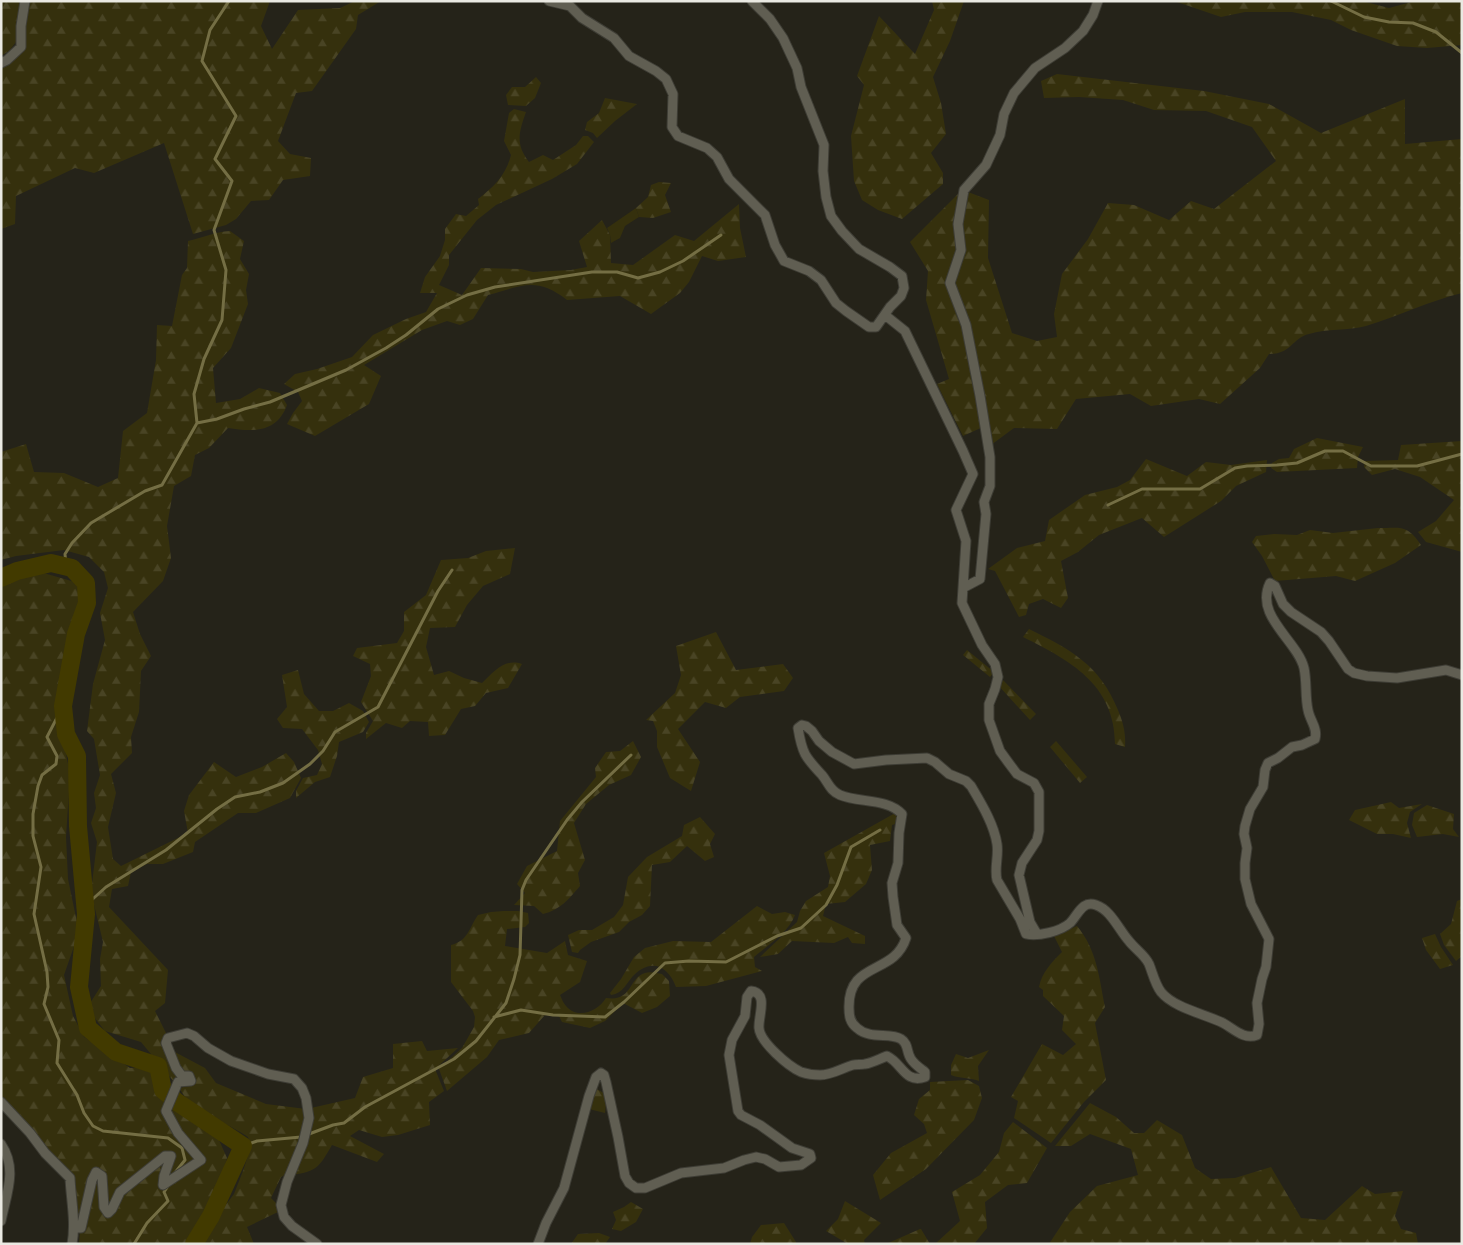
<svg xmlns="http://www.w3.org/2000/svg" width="1463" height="1245" viewBox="0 0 1463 1245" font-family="Karla,sans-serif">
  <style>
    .grass { fill: #35300d }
    .forest { fill: url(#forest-firs) }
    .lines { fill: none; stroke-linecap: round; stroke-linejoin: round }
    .stream { stroke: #746e44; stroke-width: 3 }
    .river { stroke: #423a00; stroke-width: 18 }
    .minor-casing { stroke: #3e3d35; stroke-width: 11 }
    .minor { stroke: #605e52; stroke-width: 9 }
  </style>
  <defs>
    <pattern id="forest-firs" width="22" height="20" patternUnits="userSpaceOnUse" patternTransform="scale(1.25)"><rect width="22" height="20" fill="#35300d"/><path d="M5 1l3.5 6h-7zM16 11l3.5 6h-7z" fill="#494424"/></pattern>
  </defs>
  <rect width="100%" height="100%" fill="#252319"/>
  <!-- grass -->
  <path class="grass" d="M636,208L639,217L625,226L620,238L611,243L610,235L607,228Z"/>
  <!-- forest -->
  <path class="forest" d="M1,1H21L16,26V42L9,51L1,56Z
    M29,1H270L261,26L272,49L298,10L340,8L355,1H381L358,15L356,29L312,91L296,93L278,141L290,154L311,158L310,176L283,180L269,200L251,201L236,219L226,225L193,234L164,143L94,173L75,168L16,196L15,224L1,229V66L24,47V25Z
    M932,1H964L950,41L933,77L941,103L946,134L931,153L943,173V184L902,219L878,210L862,200L854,181L851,136L864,85L857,76L879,16L915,54L934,10Z
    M1174,1H1362L1389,8L1415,1H1462V45L1427,48L1397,46L1351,30L1331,20L1292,12H1245L1221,17Z
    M1057,74L1204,91L1269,104L1321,133L1405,99V144L1462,139V293C1429,301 1399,316 1366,326C1348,331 1327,328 1309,334C1292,338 1292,354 1269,354L1260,368L1220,404L1199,399L1151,406L1130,394L1076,399L1057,429L1014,428L991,445L953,281L961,224L968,192L989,200L988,258L1012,333L1037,341L1057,337L1054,314L1062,274L1088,239L1108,203L1134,205L1169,220L1191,201L1214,209L1276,161L1252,127L1206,111L1154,110L1123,100L1079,97L1044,98L1041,81Z
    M536,77L541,83L535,98L526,106L508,105L506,95L512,87H525Z
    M605,98L637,104L615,121L597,138L593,133L585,130L587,122L599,113Z
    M514,109L526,112C519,132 515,144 529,162L543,155L553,160L576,145L583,136H588L594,142L577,164L552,179L496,205L477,220L449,255V265L439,285L462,295L481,268L521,269L533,272L571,270L587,267L579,241L602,220L610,235L611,263L633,265L675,235L694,241L739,204L740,228L746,257L718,261L702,256L689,282L680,293L651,314L620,296L567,300C536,276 522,286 488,295L473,319L460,325L447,321L422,330L364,365L381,376L369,404L315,436L287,424L293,413L302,401L298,392L284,384L295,374L317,369L352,357L373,335L406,319L426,312L437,293H420L425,277L440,256L445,240V229L456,214L466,216L479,205L478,199C494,187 506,175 511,155L504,141L509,113Z
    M659,182L671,183L665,195L671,212L653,218L639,217L636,208L648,197L651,185Z
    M961,191L958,250L946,284L964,328L983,427L963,436L937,384L949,379L926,300L928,271L910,242Z
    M230,231L244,241L240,259L249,274L246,290L248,304L231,348L213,368L216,403L240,399L259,388L280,393L287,405C277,433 253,432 228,428L209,448L195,455L191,476L174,486L167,526L171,558L163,581L133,612L140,634L151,656L141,671L139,712L131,737L132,753L111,774L116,793L108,827L113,859L121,866L188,833L184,811L189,795L214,762L236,777L262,767L286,753L294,762L301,778L290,798L256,813H238L195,842L193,852L163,864H147L131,872L128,886L112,889L109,907L168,970L165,1003L155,1011L167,1035L181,1077L175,1083L141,1042L105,1031L87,1008L101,986L100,959L103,942L91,892L97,842L91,823L96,808L94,793L100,775L94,739L87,731L93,684L105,640L100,613L108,588L104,572L89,557L64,550L16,556L1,560V452L26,444L34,472L64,473L98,487L118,478L123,431L147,413L156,360L157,325L172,326L182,275L187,268L188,241C202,238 215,232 230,231Z
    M1317,438L1363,447L1358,457L1357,468L1277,472L1271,468L1272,463L1279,459L1289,458L1294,449Z
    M1462,441V552L1426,542L1418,532L1436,521L1454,500L1420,477L1395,469L1372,475L1364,467L1365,461L1398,460L1401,445Z
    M1146,459L1187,476L1206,462L1231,465L1267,460L1266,472L1236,486L1221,501L1164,537L1142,518L1099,535L1078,552L1061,561L1068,598L1061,608L1043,599L1029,604L1026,615L1019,617L995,571L988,569L1017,548L1045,541L1049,520L1085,495L1117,487L1130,480Z
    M1378,528C1401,528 1407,524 1421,545L1395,563L1355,581L1336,576L1275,581L1262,556L1252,542L1256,536L1274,534L1297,535L1310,530L1333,533Z
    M515,548L510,574L483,586L467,605L455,627L430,628L426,647L434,675L449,671L464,678L482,683C494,672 504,658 522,664L508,688L486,693L475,706L461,709L445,735L429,736L428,722L410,721L402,728L386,723L366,739V733L373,721L361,702L371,676L370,664L353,656L357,648L397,643L404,631V612L426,595L441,560L468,558L486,551Z
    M40,572L89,586L81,611L71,659L60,727L70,773L66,837L68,879L79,932L64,975L73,1016L84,1037L130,1068L152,1067L161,1092L169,1099L165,1111L198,1160L166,1182L172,1155L119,1190L109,1210L106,1188L94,1169L80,1226L77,1224L71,1176L1,1096V584Z
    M1029,629C1070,649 1100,665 1118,710C1123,722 1126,733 1125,747L1115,744C1115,684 1069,660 1023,637Z
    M716,632L736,670L783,664L793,678L784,691L740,697L726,708L705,702L678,729L700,762L691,791L670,778L657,747V731L653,721L646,720L675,693L681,675L676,646Z
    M967,650L994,672L990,677L963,655Z
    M298,670L304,694L319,711H333L349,703L363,711L369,722L363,732L339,742L337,756L330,777L315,782L296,798V791L303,778L317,775L322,764L318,750L302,729L283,728L277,719L287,707L282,675Z
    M1003,680L1036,714L1030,720L998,685Z
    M633,741L641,757L631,775L609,785L586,804L574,823L585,860L578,873L580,886C569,899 560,910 543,914L534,906L514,905L525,893L517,884L527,866L557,851L560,821L596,777L595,768L606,752L620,751Z
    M1056,741L1087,777L1080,783L1050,747Z
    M1391,802L1399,808L1422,804L1410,812L1407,823L1411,838L1393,834H1377L1349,820L1355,810Z
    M1427,805L1454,814L1453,829L1459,837L1443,834L1417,837L1412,825L1414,813Z
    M897,812L898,823L892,825L890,841L870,845L872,870L866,884L845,902L826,904L823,916L865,936V944L852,943L848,937L834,943L792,941L778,954L760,957L797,922L800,911L806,901L828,887L830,876L824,853Z
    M700,817L715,834L710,844L714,857L705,861L687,846L670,862L652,865L650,906L642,915L629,922L619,932L591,942L580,950L578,953L572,952L568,935L579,930H592L614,917L623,905L628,877L647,857L682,836L684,825Z
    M1462,899V956L1456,961L1444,945L1440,934L1451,924L1457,901Z
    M757,906L772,914L785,912L795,915C789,932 768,945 754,957L755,967L762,971L706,986L676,987C668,966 652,958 634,975C626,983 624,993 611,995L610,993L621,979L634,957L645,948L673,941L711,942Z
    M504,911H518L528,913L529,923L525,927L507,929L505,946L547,953L565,941L568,955L587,961L580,982L560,995C562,999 563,1003 566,1006C578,1020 598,1011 606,998C633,1002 628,978 645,973C650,971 657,973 662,974L669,981L670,996L657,1007L642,1013L623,1003L605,1021L590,1028L562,1022L558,1014L545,1015L529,1033L499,1040L487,1057L447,1091L439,1069L462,1048L474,1027L475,1017L473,1011L451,982V945C468,941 469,928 478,915L491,912Z
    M1077,926C1097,950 1099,977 1105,1007L1095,1023L1106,1080L1084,1102L1051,1143L1014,1118L1018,1101L1011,1097L1042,1044L1063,1055L1076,1044L1062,1030L1064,1016L1043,996V990L1039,987C1042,972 1052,962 1062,952L1054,936Z
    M1435,934L1441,947L1453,965L1440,969L1426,950L1422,938Z
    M422,1041L427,1051L458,1048L435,1069L444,1091L429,1102L430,1125L398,1135L382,1137L359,1130L350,1136L384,1154L377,1162L332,1145C319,1167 318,1171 292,1175L311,1108L355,1098L363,1077L393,1068V1044Z
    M171,1050L205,1068L216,1083L266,1104L306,1109L307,1119L288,1173L281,1177L271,1198L278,1205V1212L247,1227L254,1244H204L215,1219L234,1194L243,1171L251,1147L248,1137C230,1124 189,1109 180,1089L186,1085Z
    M989,1050L978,1066L979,1081C969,1077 960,1079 951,1075V1065L956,1054L968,1058Z
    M968,1080L979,1086L982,1098L974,1120L926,1169L880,1200L873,1175L891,1153L927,1133L924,1124L914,1115L919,1099L930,1090V1082Z
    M595,1088L607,1095L605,1113L589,1109Z
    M174,1103L215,1131L227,1158L218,1187L187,1244H79L80,1230L96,1175L100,1178L106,1215L120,1194L165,1159L161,1188L204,1160L180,1131L171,1114Z
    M1090,1103L1116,1117L1134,1133H1144L1157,1120L1182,1135L1195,1168L1211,1179L1235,1178L1271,1167L1301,1218L1325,1220L1362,1186L1375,1194L1403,1191L1395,1216L1401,1229L1416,1233L1418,1244H1049L1070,1212L1097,1186L1138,1175L1131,1149L1090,1134L1071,1146H1055Z
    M1013,1122L1047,1148L1027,1183L1008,1185L985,1202L987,1228L974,1244H935L960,1221L952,1192L980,1175L999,1152L1004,1133Z
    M845,1201L881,1223L864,1240L865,1244H848L826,1231L838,1219Z
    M631,1202L643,1209L636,1222L621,1231L612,1229L616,1220L613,1212L624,1207Z
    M784,1223L796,1242V1244H750L752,1237L761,1225Z
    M921,1229L930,1244H886L920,1229Z
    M599,1233L610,1237L605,1244H571L578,1234Z"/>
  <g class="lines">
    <!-- stream -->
    <path class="stream" d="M1331,1L1364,17L1389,22L1413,23L1436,32L1462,53
      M197,423L217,419L244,409L270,402L346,370L386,348L406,335L438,309L467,295L495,287L592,272H617L638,278L660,272L683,261L721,235
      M1108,505L1142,489H1200L1235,468L1247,466L1277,465L1297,463L1325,451H1343L1371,466H1417L1462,454
      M66,566L65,554L72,543L91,523L145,491L162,485L197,423L194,394L204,359L222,320L226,270L214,230L232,181L215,159L236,116L202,61L210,30L229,1
      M63,706L47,737L57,756L56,764L42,775L38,786L33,814V836L41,867L34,914L47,972L48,987L44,1004L59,1040L57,1063L77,1095L84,1113L93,1126L103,1131L168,1138L182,1148L185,1160L174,1174
      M85,906L106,887L166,850L217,809L235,797L260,792L283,783L310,764L323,751L335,732L378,707L438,591L452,570
      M494,1017L521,1010L553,1015L605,1017L624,1002L665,963L689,961L726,962L777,936L801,928L826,905L837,885L851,847L880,830
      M243,1146L257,1141L301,1137L333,1125L344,1123L365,1107L454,1059L476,1041L506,1003L514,979L520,955L522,890L526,880L567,820L582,802L631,755
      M134,1244L147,1223L168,1201L164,1192L168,1186"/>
    <!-- river -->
    <path class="river" d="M1,578L17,571L51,563L72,568L86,583L87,603L76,634L63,706L66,734L77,756L78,826L86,914L79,987L88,1028L116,1052L158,1066L163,1090L177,1102L243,1146L211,1216L194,1244"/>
    <defs>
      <path id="minor" d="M549,1L570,6L582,18L614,38L629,56L656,71L666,79L673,94L672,127L678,136L707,148L717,157L729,179L765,215L775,245L784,261L809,271L821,280L836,303L846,311L869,327H876L890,307L901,296L904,288L902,276L890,267L859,249L842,231L831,216L826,197L823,171L824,145L801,87L797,68L783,38L770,19L752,1
        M1,63L7,60L21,47V26L25,1
        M885,315L905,331L963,451L973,474L956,510L966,541L962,603L982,645L995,664L998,677L995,689L989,704V720L1000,751L1008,762L1017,774L1034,783L1039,792V831L1037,840L1022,863L1019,875L1030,922L1037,934
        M963,588L980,579L986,514L984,502L990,486V457L980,396L966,325L950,283L961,250L958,224L964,190L986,165L1000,135L1004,114L1014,93L1035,68L1065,48L1083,31L1093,15L1098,1
        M1,1102L30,1133L45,1153L70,1178C71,1200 76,1222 72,1244
        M1,1144C18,1169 6,1195 1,1221
        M75,1228H81L92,1180L96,1172L102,1176L104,1207L108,1213L112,1209L120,1192L165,1156H171L164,1176L163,1185L201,1160L178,1133L166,1111L178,1082L191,1081L189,1076H182L176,1068L166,1043L168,1038L187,1033L194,1036L208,1048L231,1061L268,1074L294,1079L302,1088L306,1098L309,1118L303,1143L287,1182L281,1205L284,1217L292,1226L317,1244
        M538,1244L546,1223L564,1188L589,1096L596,1077L601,1073L604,1075L606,1082L618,1137L625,1176L629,1183L636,1188H645L681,1173L724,1168L744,1160L756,1157L765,1159L779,1167L801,1165L811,1158L810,1154L792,1148L760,1125L741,1115L738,1111L729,1055L732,1040L745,1016L747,997L751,991C769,993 758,1016 759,1028C760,1042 788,1066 801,1072C807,1074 813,1075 820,1075C832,1075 842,1068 853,1065C857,1064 861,1065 865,1064C872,1063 879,1059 887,1056C902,1063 905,1084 925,1077V1072C920,1068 914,1064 911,1059C906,1052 909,1044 901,1039C890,1032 870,1040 857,1028C850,1023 849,1016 849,1008C848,960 894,976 906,938L897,925L893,897L892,883L898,863L899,833L902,814C887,798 859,803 840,795C830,791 828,782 822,775C805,757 802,753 798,728L802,725L806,726L812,731L819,741L832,752L854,764L886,760L927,758L935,762L949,774L966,781L971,786C981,803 994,824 997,844C999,856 994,868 997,880L1020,919L1026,934C1038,937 1061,931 1070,923C1078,915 1082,900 1096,905C1111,910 1119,930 1129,941C1135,949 1145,955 1149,964C1153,974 1155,984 1161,992C1174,1008 1205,1014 1223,1023C1234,1029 1244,1040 1257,1035L1259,1024L1257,1003L1262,979L1266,967L1269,939L1251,904L1245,879V863L1247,848L1244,834L1245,826L1250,809L1263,787L1265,770L1268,763L1278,758L1292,747L1302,745L1315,739C1318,728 1310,721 1308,710C1305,697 1307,682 1304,668C1297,640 1254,616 1270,583L1275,586L1283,604L1291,612L1321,632L1329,641L1348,669L1354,673L1367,676L1397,678L1446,670L1462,675"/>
    </defs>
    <!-- minor casing -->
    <use href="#minor" class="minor-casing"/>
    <!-- minor -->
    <use href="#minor" class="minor"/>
  </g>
  <!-- border -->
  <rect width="1463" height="1245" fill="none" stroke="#eae9e2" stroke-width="5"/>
</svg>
